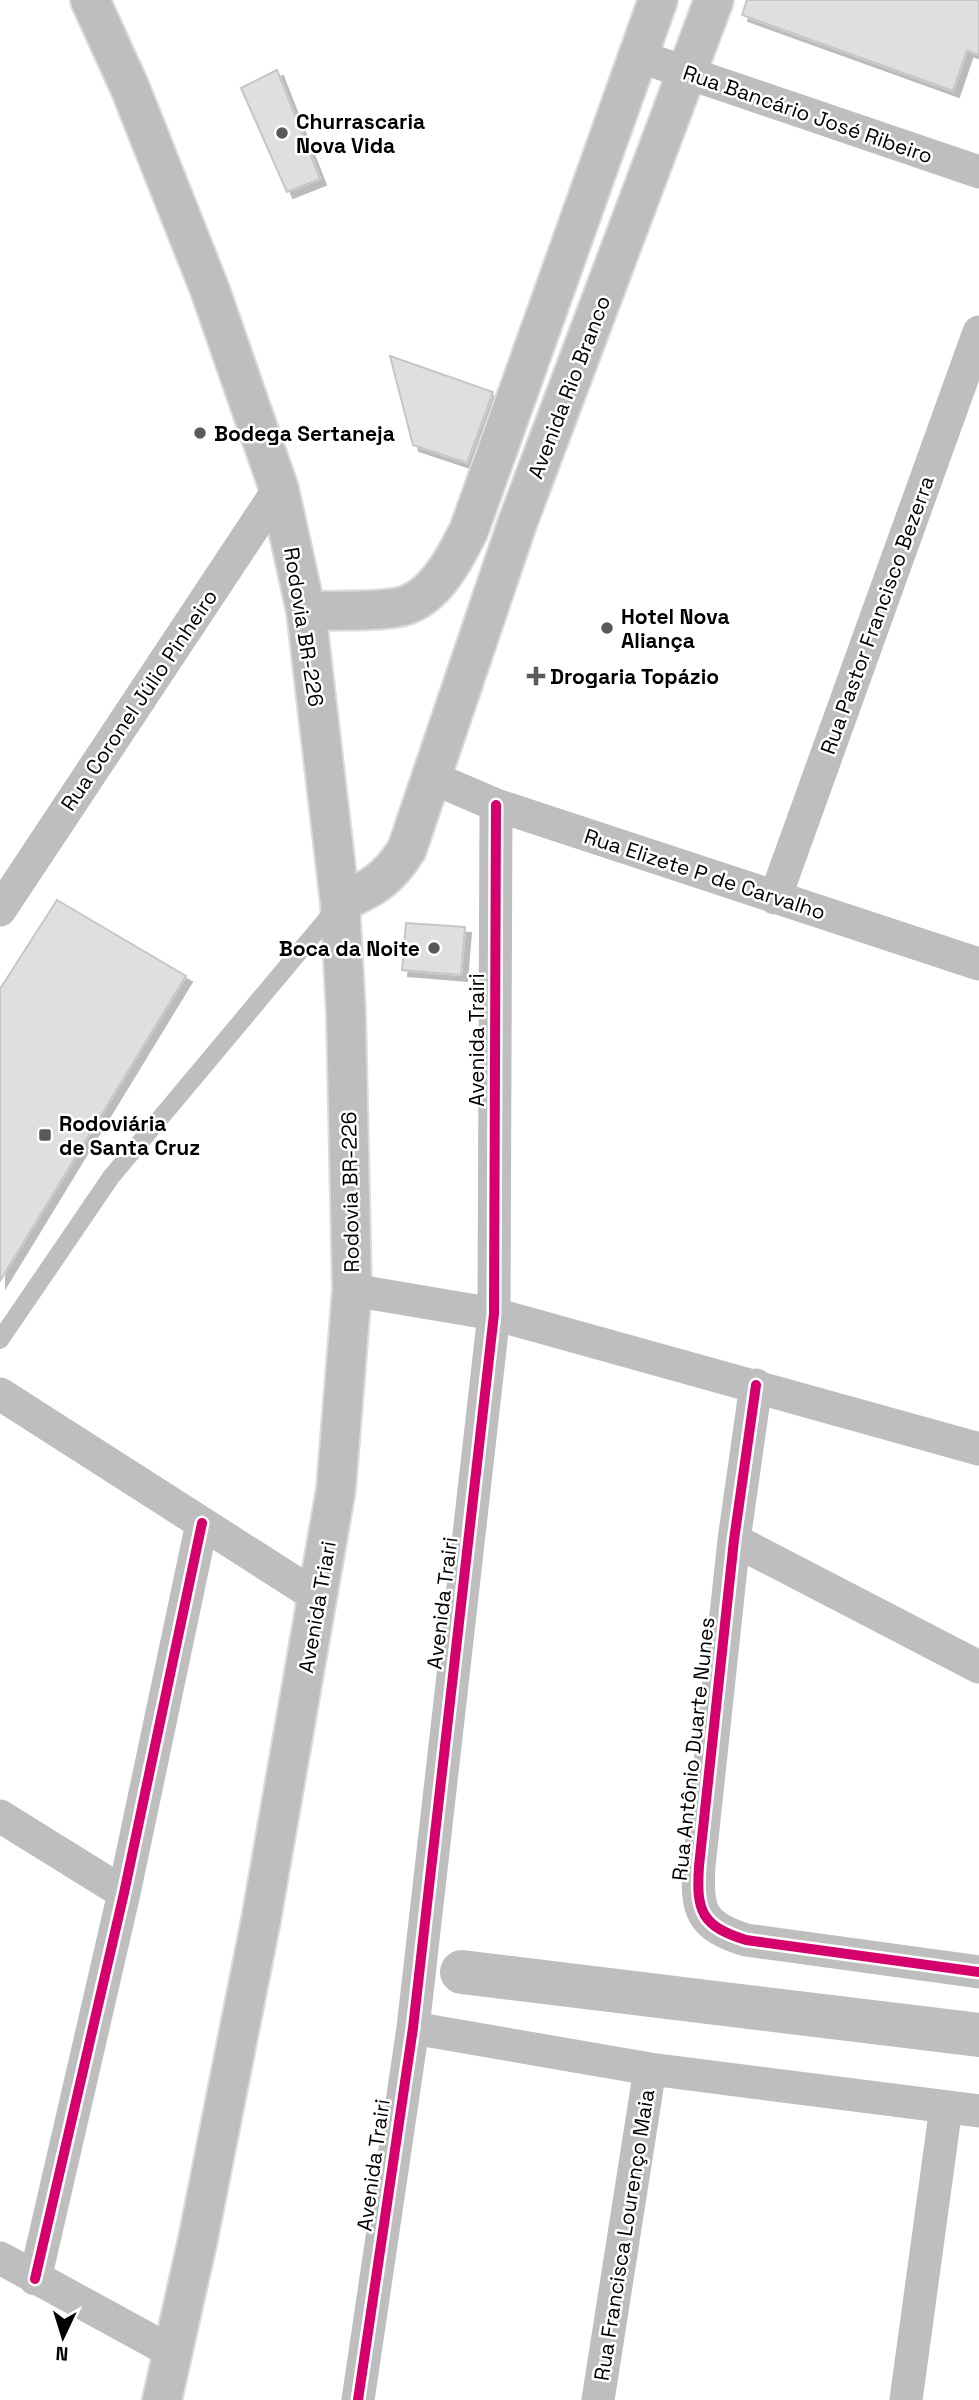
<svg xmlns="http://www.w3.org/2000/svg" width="979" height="2400" viewBox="0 0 979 2400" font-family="'Space Grotesk',sans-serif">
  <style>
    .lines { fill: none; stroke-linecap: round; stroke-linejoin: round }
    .canal { stroke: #bebebe; stroke-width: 44 }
    .building { fill: #dfdfdf; stroke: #c6c6c6; stroke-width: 2; filter: url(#shadow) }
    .primary-casing { stroke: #dbdbdb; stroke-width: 42 }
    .trunk-casing { stroke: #dbdbdb; stroke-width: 42 }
    .service { stroke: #bebebe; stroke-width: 18 }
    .minor { stroke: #bebebe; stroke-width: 33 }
    .primary { stroke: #bebebe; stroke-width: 38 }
    .trunk { stroke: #bebebe; stroke-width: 38 }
    .cycleway-casing { stroke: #fff; stroke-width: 15 }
    .cycleway { stroke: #d6006c; stroke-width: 10 }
    .poi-dot { fill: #595959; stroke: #fff; stroke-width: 2.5 }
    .labels { text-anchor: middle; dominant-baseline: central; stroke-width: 5; stroke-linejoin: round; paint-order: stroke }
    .street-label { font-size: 21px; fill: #000; stroke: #fff }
    .poi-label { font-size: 21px; font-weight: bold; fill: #000; stroke: #fff; text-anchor: start }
  </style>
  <defs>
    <filter id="shadow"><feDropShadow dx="6" dy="6" stdDeviation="0" flood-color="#0004"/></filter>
  </defs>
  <rect width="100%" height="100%" fill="#fff"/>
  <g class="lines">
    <!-- canal -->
    <path class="canal" d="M462,1972L979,2035"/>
  </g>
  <!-- building -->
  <path class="building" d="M747,0H979V55L967,50L953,91L742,15Z
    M277,70L320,179L287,192L241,88Z
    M390,356L493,392L467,463L413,445Z
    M57,900L186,976L0,1281V989Z
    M406,923L465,927L461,975L402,970Z"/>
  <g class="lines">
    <defs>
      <path id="primary" d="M306,611C330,610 389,613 409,604C438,592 456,556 469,530L658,0
        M340,903C372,888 388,880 407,849L517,524L714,0"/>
      <path id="trunk" d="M90,0L130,88L210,290L279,489L306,611L340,903L346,1014L352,1290L336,1489L261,1920L198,2239L162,2400"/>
    </defs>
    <!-- primary casing -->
    <use href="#primary" class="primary-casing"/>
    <!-- trunk casing -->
    <use href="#trunk" class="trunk-casing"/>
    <!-- service -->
    <path class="service" d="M0,1340L111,1177L336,908"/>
    <!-- minor -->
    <path class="minor" d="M638,56L979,172
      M433,778L496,805L979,964
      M775,898L979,332
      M0,910L279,489
      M352,1290L494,1314L979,1449
      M756,1385L734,1540L699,1866C696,1911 701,1926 746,1940L979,1972
      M0,1394L319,1598
      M734,1540L979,1667
      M0,1816L124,1893
      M413,2028L650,2069L979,2111
      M0,2258L172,2352
      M35,2279L124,1893L202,1523
      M358,2400L413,2028L494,1314L496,805
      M598,2400L650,2069
      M906,2400L946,2107"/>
    <!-- primary -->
    <use href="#primary" class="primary"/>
    <!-- trunk -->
    <use href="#trunk" class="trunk"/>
    <defs>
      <path id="cycleway" d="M756,1385L734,1540L699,1866C696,1911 701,1926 746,1940L979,1972
        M35,2279L124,1893L202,1523
        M358,2400L413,2028L494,1314L496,805"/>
    </defs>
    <!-- cycleway casing -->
    <use href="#cycleway" class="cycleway-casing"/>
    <!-- cycleway -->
    <use href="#cycleway" class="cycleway"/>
  </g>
  <!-- markers -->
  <g class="poi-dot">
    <circle cx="282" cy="133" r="7"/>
    <circle cx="200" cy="433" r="7"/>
    <circle cx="607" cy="628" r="7"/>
    <path d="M532.5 665.5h7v7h7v7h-7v7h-7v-7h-7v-7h7z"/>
    <circle cx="434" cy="948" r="7"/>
    <rect x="38" y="1128" width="14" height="14" rx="3.5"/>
  </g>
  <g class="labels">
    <!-- street labels -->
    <g class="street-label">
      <text transform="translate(808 114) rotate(19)">Rua Bancário José Ribeiro</text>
      <text transform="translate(569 387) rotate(-69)">Avenida Rio Branco</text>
      <text transform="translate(877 615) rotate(-70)">Rua Pastor Francisco Bezerra</text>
      <text transform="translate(304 627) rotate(81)">Rodovia BR-226</text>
      <text transform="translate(139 700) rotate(-56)">Rua Coronel Júlio Pinheiro</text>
      <text transform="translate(705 874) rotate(18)">Rua Elizete P de Carvalho</text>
      <text transform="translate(476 1040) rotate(-90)">Avenida Trairi</text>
      <text transform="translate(350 1192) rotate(-91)">Rodovia BR-226</text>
      <text transform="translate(442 1603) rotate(-83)">Avenida Trairi</text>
      <text transform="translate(317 1607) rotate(-80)">Avenida Triari</text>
      <text transform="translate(693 1749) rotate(-84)">Rua Antônio Duarte Nunes</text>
      <text transform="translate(373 2165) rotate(-82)">Avenida Trairi</text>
      <text transform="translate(624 2235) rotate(-81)">Rua Francisca Lourenço Maia</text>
    </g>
    <!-- poi labels -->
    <g class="poi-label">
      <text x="296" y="121">Churrascaria<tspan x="296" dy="24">Nova Vida</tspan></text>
      <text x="214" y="433">Bodega Sertaneja</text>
      <text x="621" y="616">Hotel Nova<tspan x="621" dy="24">Aliança</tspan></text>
      <text x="550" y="676">Drogaria Topázio</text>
      <text x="420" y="948" text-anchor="end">Boca da Noite</text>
      <text x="59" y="1123">Rodoviária<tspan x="59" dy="24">de Santa Cruz</tspan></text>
    </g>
  </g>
  <!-- north arrow -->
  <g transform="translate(63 2337) rotate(184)" stroke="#ffffff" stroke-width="5" paint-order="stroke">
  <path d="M0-5L12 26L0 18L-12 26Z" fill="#000000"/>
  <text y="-10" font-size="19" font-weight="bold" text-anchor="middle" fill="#000000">N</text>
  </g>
</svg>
